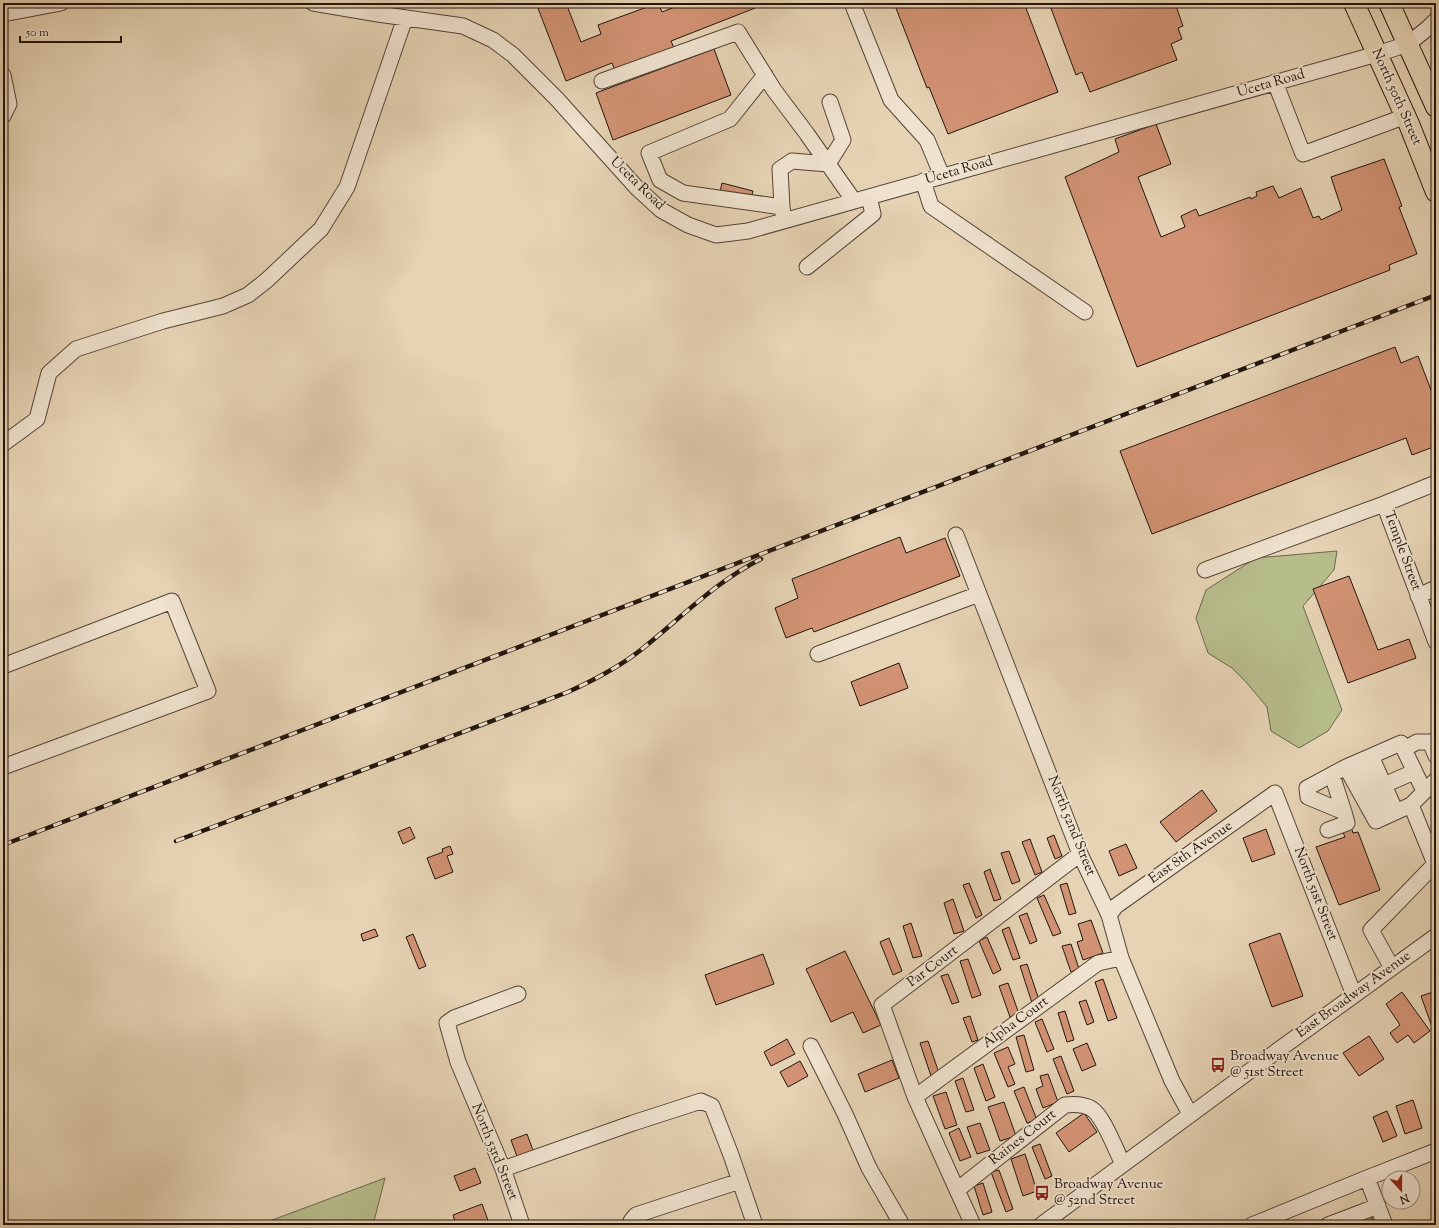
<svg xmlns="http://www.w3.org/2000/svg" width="1439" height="1228" viewBox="0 0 1439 1228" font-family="'Sorts Mill Goudy',serif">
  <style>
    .green { fill: #b7bc8b; stroke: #6c684c }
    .building { fill: #d29374; stroke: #22150d }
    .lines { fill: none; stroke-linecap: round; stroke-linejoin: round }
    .minor-casing { stroke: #534437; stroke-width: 17 }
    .major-casing { stroke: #22150d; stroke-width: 22 }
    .minor { stroke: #efe2ce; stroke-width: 15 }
    .major { stroke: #e6d3b4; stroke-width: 20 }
    .rail-casing { stroke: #22150d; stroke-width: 4.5 }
    .rail { stroke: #efe2ce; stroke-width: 3; stroke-dasharray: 9; stroke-linecap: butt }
    .labels { text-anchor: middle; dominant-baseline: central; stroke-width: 3.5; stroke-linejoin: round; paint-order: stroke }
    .street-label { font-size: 14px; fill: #22150d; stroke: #efe2ce }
    .poi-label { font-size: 14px; fill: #22150d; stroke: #efe2ce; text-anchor: start }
  </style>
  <rect width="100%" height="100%" fill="#e6d3b4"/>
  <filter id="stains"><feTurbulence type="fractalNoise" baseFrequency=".005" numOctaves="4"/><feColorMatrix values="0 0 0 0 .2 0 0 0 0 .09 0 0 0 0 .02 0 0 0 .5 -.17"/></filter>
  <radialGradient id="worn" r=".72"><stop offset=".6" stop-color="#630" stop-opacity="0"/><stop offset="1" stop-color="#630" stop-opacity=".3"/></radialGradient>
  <!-- green -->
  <path class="green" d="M1337,551L1334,570L1303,606L1342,710L1328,731L1299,748L1271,731L1267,707L1246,682L1232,668L1208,653L1196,618L1206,590L1256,558Z
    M385,1178L373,1225H259Z"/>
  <!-- building -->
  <path class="building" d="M536,3H566L581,42L601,34L598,25L658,3L662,12L685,3H768L671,41L674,48L615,70L612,63L566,81Z
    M894,3H1024L1058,92L948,134L929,87L927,88Z
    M1049,3H1175L1183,26L1178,28L1182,39L1171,44L1177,60L1090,92L1082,72L1076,75Z
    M714,49L731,95L613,140L596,93Z
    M1156,124L1171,164L1138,177L1161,237L1185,227L1181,216L1196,209L1199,216L1250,197L1251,199L1257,196L1256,192L1273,186L1279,198L1301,188L1313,218L1319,216L1321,220L1342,210L1331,177L1384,159L1402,206L1399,207L1417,254L1389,265L1390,270L1137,367L1065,177L1119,152L1115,139Z
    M722,183L753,191L751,199L720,192Z
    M1395,347L1401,363L1418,356L1436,403V446L1412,455L1406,438L1152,534L1120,451Z
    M1436,521V536L1431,523Z
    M900,537L906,553L945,538L960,576L814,632L812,628L786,638L775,608L798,598L792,579Z
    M1349,576L1378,650L1409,639L1416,658L1348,683L1313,589Z
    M899,663L908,688L860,706L851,682Z
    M1202,790L1217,811L1176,842L1160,822Z
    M410,827L415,838L403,844L398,832Z
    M1351,827L1353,833L1358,832L1380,890L1339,905L1316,847L1345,837L1342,830Z
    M1266,829L1275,854L1252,862L1243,838Z
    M1054,835L1062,856L1055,859L1047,838Z
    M1030,839L1042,872L1035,875L1022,842Z
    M1126,844L1137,868L1119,876L1109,851Z
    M450,846L453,854L447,856L453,872L435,879L427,858L443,852L442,849Z
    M1009,851L1020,881L1012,884L1001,853Z
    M990,869L1001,899L994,901L984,872Z
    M969,883L982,915L976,918L963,885Z
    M1067,883L1076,913L1069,915L1060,885Z
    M1044,895L1061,933L1053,936L1037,898Z
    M953,899L964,931L954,934L944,903Z
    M1027,913L1037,941L1030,944L1019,916Z
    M1091,920L1103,953L1083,960L1077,942L1083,940L1078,924Z
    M911,923L922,956L913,958L903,926Z
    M1009,927L1020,958L1013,960L1002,930Z
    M375,929L378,936L363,941L361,934Z
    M1280,933L1303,996L1272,1007L1249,944Z
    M413,934L426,966L419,969L406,937Z
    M987,937L1001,970L993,974L979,941Z
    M889,938L902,971L893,975L880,942Z
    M1071,944L1079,969L1071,972L1062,946Z
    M845,951L881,1025L863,1033L853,1012L831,1022L806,969Z
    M763,954L774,984L716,1005L705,975Z
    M968,959L981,995L972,998L960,961Z
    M1027,964L1039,1000L1032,1003L1020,966Z
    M948,974L959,1002L952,1004L941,976Z
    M1103,979L1117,1018L1108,1021L1095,982Z
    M1008,983L1019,1014L1010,1017L999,986Z
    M1436,991V1038L1421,996Z
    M1402,992L1430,1031L1414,1043L1408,1035L1397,1043L1390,1033L1400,1025L1386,1004Z
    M1086,1000L1094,1022L1087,1025L1079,1002Z
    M1065,1011L1074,1040L1067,1042L1058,1013Z
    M970,1016L978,1040L972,1042L963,1018Z
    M1042,1019L1054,1049L1047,1052L1035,1022Z
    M1024,1035L1034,1070L1026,1072L1016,1037Z
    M1369,1036L1384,1059L1359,1076L1343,1053Z
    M787,1039L795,1054L771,1066L764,1052Z
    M928,1041L939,1073L931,1076L920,1043Z
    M1087,1043L1096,1065L1082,1071L1073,1049Z
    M1008,1047L1015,1064L1008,1067L1015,1084L1008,1087L994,1053Z
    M1061,1056L1074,1091L1067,1094L1053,1059Z
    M892,1060L899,1078L865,1092L858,1074Z
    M800,1061L808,1076L788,1087L780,1072Z
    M983,1064L995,1097L986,1101L974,1068Z
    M1048,1074L1058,1102L1043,1108L1036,1089L1043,1086L1040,1076Z
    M963,1078L974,1110L966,1112L955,1081Z
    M1024,1087L1037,1120L1027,1123L1014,1091Z
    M946,1092L957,1125L945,1129L933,1096Z
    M1413,1100L1422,1128L1405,1134L1396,1106Z
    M1004,1102L1016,1136L1000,1141L988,1107Z
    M1387,1111L1397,1136L1383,1142L1373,1117Z
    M1084,1113L1097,1132L1069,1152L1056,1133Z
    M980,1123L990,1150L977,1154L967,1127Z
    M959,1128L971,1157L960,1161L949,1133Z
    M527,1134L534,1153L518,1159L511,1140Z
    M1040,1144L1052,1176L1045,1179L1032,1147Z
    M1025,1154L1037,1191L1023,1196L1011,1159Z
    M475,1168L481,1183L460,1191L454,1176Z
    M999,1170L1013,1209L1006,1212L991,1172Z
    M983,1183L992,1212L983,1215L974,1186Z
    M482,1204L489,1223L483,1225H456L453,1215Z
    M1371,1216L1375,1225H1347Z"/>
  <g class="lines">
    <defs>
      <path id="minor" d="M313,3L378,14L463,26L493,40L513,55L556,98L637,188L661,210L688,225L716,235L748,231L1377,54L1408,44L1428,28L1436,20
        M852,3L891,100L927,140L942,176
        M3,14L61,3
        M3,75L9,104L3,116
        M765,75L730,119L649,153L660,180L683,193L782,207L784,220
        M602,81L738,32L774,90L807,134L854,201
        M1275,82L1303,154L1406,116
        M923,181L931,206L1085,312
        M782,207L780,169L792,161L828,164L843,140L830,102
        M807,267L873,214L869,197
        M3,444L37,419L49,373L76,349L163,321L223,306L248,295L267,280L321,229L347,187L405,18
        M1384,504L1436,642
        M956,535L1080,854L1109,915L1121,958L1172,1081L1190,1114
        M1205,570L1384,504L1436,483
        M1418,596L1436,588
        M818,654L979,594
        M3,666L172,601L208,691L3,767
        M1404,749L1417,742H1430L1436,756
        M1371,756L1396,812
        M1359,762L1385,817
        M1346,767L1401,743L1424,791
        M1332,775L1344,812L1308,797L1307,788L1346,767L1376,821L1411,805
        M1384,785L1414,772
        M1328,830L1347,823L1344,812
        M1080,854L882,1005L915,1097L957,1190L1065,1105C1075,1104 1084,1104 1092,1109C1104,1117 1116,1151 1123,1164
        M1109,915L1116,906L1275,793L1354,995
        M1392,968L1371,930L1435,864L1411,805L1436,780
        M518,994L454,1018L447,1023L458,1062L503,1169L522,1225
        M811,1046L845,1114L869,1168L902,1225
        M915,1097L1098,963L1121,958
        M503,1169L633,1123L701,1101L712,1106L731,1155L755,1225
        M1367,1178L1385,1225
        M957,1190L973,1225
        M632,1225L631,1221L636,1215L740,1181
        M1041,1225L1266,1059L1436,936
        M1252,1225L1367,1178L1436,1151
        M1328,1225L1378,1206"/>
      <path id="major" d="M1354,3L1409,124L1436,192
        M1389,3L1436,107"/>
    </defs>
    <!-- minor casing -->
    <use href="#minor" class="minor-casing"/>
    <!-- major casing -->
    <use href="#major" class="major-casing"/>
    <!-- minor -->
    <use href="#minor" class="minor"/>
    <!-- major -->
    <use href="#major" class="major"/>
    <defs>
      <path id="rail" d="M176,841L568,692C592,681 621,666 642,649C682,617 715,582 761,559
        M3,845L1436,295"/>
    </defs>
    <!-- rail casing -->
    <use href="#rail" class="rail-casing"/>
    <!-- rail -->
    <use href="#rail" class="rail"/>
  </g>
  <!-- icons -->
  <defs>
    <symbol id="bus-bare" viewBox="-9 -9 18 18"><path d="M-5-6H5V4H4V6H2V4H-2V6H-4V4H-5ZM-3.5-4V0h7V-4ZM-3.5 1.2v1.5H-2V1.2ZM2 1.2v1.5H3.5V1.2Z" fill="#8f2418" stroke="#efe2ce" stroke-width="2.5" paint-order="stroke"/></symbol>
  </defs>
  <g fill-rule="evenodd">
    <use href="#bus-bare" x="1207" y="1054" width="22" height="22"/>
    <use href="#bus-bare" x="1031" y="1182" width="22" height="22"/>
  </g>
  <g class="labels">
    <!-- street labels -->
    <g class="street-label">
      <text transform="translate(1271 84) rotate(-16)">Uceta Road</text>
      <text transform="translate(1396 97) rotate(66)">North 50th Street</text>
      <text transform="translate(959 171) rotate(-16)">Uceta Road</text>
      <text transform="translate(637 184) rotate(44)">Uceta Road</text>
      <text transform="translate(1402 551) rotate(70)">Temple Street</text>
      <text transform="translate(1071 826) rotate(68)">North 52nd Street</text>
      <text transform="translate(1191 853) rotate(-35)">East 8th Avenue</text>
      <text transform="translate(1315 894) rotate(69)">North 51st Street</text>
      <text transform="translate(933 967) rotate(-37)">Par Court</text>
      <text transform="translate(1354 995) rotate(-36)">East Broadway Avenue</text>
      <text transform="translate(1016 1023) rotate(-36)">Alpha Court</text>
      <text transform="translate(1023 1138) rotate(-38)">Raines Court</text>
      <text transform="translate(494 1152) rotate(68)">North 53rd Street</text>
    </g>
    <!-- poi labels -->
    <g class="poi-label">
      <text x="1230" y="1057">Broadway Avenue<tspan x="1230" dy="16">@ 51st Street</tspan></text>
      <text x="1054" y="1185">Broadway Avenue<tspan x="1054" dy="16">@ 52nd Street</tspan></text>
    </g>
  </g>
  <!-- margin -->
  <rect width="1439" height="1228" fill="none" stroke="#e6d3b4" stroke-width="16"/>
  <rect x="4" y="4" width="1431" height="1220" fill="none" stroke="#22150d" stroke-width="2"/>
  <rect x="8" y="8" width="1423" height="1212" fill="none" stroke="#22150d"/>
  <!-- north arrow -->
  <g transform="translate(1401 1190) rotate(159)"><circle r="19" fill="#efe2ce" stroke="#9d9081"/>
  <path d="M0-3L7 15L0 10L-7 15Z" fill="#8f2418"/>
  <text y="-6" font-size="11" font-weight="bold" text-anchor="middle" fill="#22150d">N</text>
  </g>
  <!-- scale -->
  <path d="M20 36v6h101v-6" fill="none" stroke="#22150d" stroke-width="2"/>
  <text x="26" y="36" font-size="12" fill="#22150d" stroke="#efe2ce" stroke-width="3" paint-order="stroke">50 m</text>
  <rect width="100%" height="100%" filter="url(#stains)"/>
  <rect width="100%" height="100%" fill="url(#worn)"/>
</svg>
